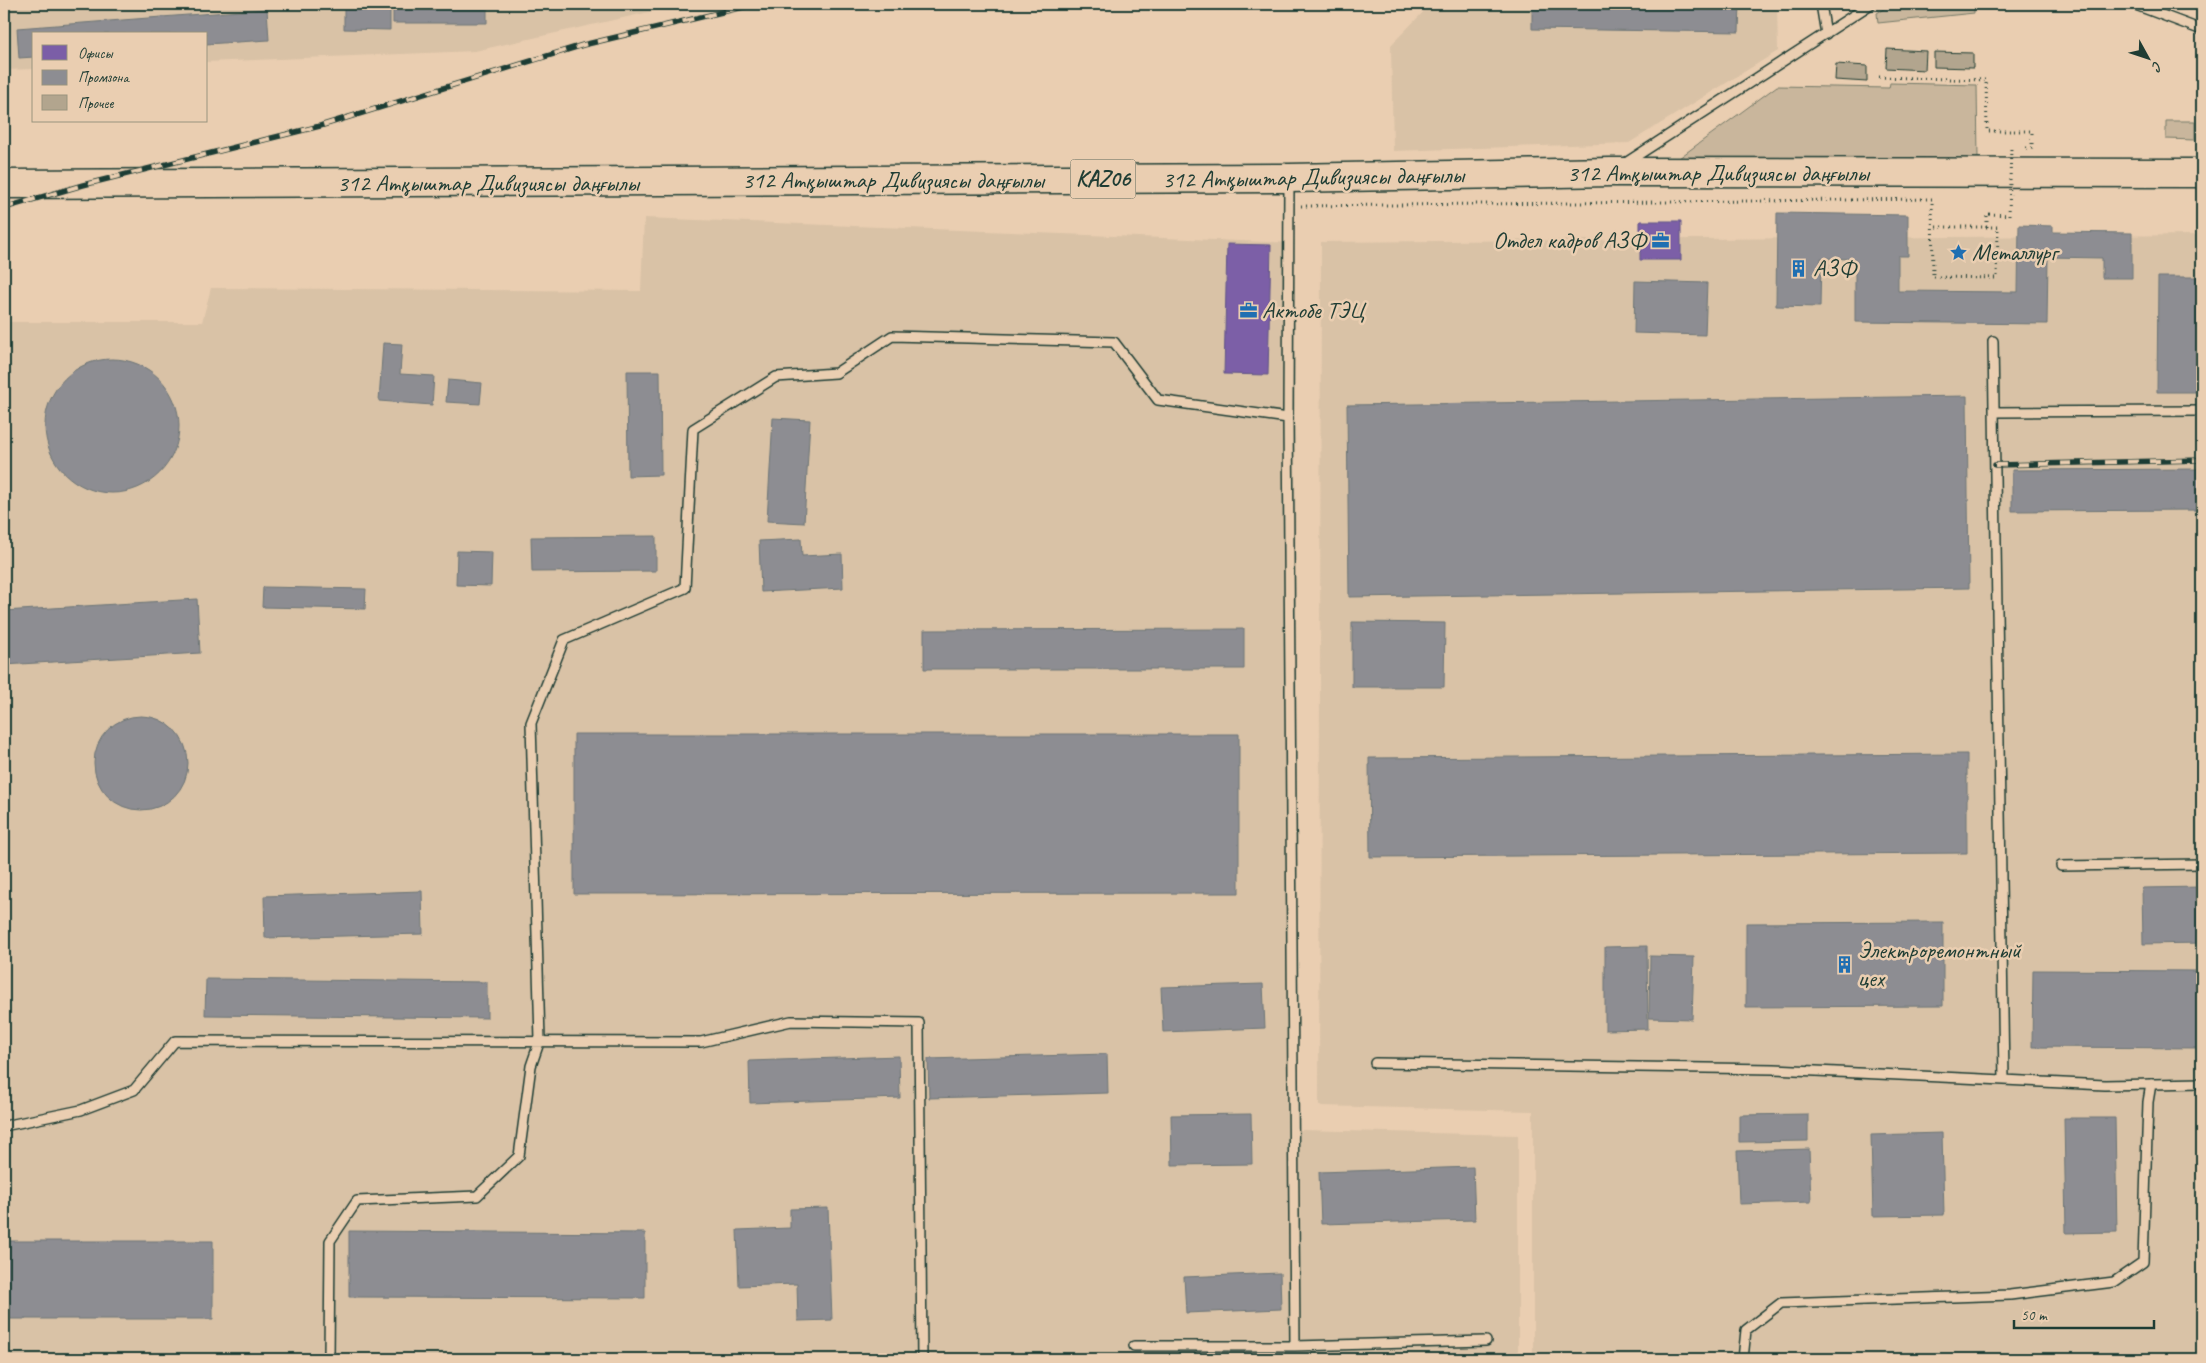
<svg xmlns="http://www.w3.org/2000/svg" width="2206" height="1363" viewBox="0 0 2206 1363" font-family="Caveat,sans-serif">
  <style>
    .built { fill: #d9c2a6 }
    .green { fill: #c9b69c; stroke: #747a68 }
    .offices { fill: #7b5ea7; stroke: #5f5484 }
    .industry { fill: #8d8d92; stroke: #6c7576 }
    .building { fill: #b2a58e; stroke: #1f3d34 }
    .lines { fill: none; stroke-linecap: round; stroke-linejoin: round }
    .lane-casing { stroke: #1f3d34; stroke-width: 12 }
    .highway-casing { stroke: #1f3d34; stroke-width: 31 }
    .path { stroke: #1f3d34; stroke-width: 3; stroke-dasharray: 1 4; stroke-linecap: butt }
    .lane { stroke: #eaceb1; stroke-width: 9 }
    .highway { stroke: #eaceb1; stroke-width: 28 }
    .rail-casing { stroke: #1f3d34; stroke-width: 5.5 }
    .rail { stroke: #eaceb1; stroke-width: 4; stroke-dasharray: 11; stroke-linecap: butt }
    .path-bridge { stroke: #1f3d34; stroke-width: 3; stroke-dasharray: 1 4; stroke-linecap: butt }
    .labels { text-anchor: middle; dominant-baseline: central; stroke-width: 5; stroke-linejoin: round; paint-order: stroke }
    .shield { fill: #eaceb1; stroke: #5c685a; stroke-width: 1 }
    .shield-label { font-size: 22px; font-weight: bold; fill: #1f3d34 }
    .street-label { font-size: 24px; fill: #1f3d34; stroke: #eaceb1 }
    .poi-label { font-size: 24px; fill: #1f3d34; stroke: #eaceb1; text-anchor: start }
  </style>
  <rect width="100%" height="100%" fill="#eaceb1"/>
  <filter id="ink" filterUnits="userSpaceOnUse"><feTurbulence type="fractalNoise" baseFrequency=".02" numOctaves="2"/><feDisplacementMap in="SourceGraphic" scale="10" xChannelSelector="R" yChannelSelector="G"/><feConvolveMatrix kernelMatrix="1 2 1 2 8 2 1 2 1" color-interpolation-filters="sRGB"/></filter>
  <g filter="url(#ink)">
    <!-- built -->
    <path class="built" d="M4,4H685L475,51L206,62V34H34V69L4,70Z
      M1431,4H1777L1778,51L1629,143L1393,151L1391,45Z
      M644,218L1294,243L1299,1130L1518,1135V1359H4V322H202L211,288L641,291Z
      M2202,235V1359H1533V1111L1319,1106L1321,242Z"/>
    <!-- green -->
    <path class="green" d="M1892,4H1974V13L1878,23L1877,13Z
      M1890,83L1977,85L1978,159L1679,158L1777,86L1889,88Z
      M2166,121H2195V140L2166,139Z"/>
    <!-- offices -->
    <path class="offices" d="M1640,221H1681V260H1640Z
      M1227,244L1271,245L1268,375L1224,374Z"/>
    <!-- industry -->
    <path class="industry" d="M344,4H390V30L344,29Z
      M393,4H487V23H393Z
      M1532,4H1740L1739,32L1532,29Z
      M267,9L269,40L206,44V34H34V57L19,58L17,28Z
      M1777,213L1908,215V256H1898V291L2018,292L2019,225L2053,226V232L2132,233V278H2102V258L2048,257L2047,324L1855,322V259L1821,258L1820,307L1776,306Z
      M2158,277H2202V392H2157Z
      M1635,281L1707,283L1705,335L1634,333Z
      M383,343L402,344L400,374L434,376L432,405L379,401Z
      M45 426a67 67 0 1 1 134 0a67 67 0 1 1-134 0Z
      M627,371H660L661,475L628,476Z
      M448,380L482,383L480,404L446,402Z
      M1967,396L1969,588L1349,597L1347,405Z
      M773,418L810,420L804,523L767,521Z
      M2201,469V510L2012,511V470Z
      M656,536V571L532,572L531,537Z
      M801,539L802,556L842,554L843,588L761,592L759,541Z
      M457,551L492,552L491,586L456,585Z
      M263,587L366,589L365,609L262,607Z
      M197,599L200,653L4,665V611Z
      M1352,622L1445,623L1444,687H1352Z
      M1244,629V669H924V630Z
      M94 763a47 47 0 1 1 94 0a47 47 0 1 1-94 0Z
      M574,734H1239V893L574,894Z
      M1967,754V853L1370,857L1369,758Z
      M2202,887V943L2143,944L2142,888Z
      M422,891L423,934L265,938L264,896Z
      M1943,922V1006L1746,1007V923Z
      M1647,946L1648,1029L1605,1030V947Z
      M1650,956L1694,957L1692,1019L1649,1018Z
      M2033,970L2202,971V1048L2032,1047Z
      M206,979L487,982V1018L205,1015Z
      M1263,984L1265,1028L1163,1032L1161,987Z
      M1107,1054L1108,1093L929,1098L928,1059Z
      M899,1056L900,1098L750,1103L749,1061Z
      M1251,1114L1252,1164L1172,1165L1171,1115Z
      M1808,1114V1141L1739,1142V1115Z
      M2064,1118H2115L2117,1232L2066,1233Z
      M1942,1133L1944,1215L1873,1216L1871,1135Z
      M1809,1149L1811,1202L1739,1204L1737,1151Z
      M1473,1167L1475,1220L1321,1224L1319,1172Z
      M828,1208L832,1320L798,1321L797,1284L739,1286L737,1230L790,1228V1209Z
      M349,1231L645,1233V1298L349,1297Z
      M4,1241H213V1319H4Z
      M1280,1273L1281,1309L1186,1313L1184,1277Z"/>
    <!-- building -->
    <path class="building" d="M1887,49L1926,51L1925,70L1886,68Z
      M1934,52L1973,53V68L1934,67Z
      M1836,64L1867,66V82L1835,80Z"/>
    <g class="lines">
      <defs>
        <path id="lane" d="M1821,4L1826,34
          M2133,4L2202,30
          M1624,164L1871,4
          M1289,180L1288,418L1295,1346
          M1993,341L2004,1080
          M1994,412L2202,411
          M2061,866L2202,864
          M1375,1063L1774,1069L2105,1085L2202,1083
          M4,1126L81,1110L134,1090L175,1041L701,1042L791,1021L919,1023L922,1359
          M1134,1346H1295L1486,1341
          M329,1359L330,1241L357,1201L477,1196L519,1156L531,1066L540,1040L531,723L564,640L685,588L693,429L776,377L836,373L892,336L1114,342L1158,400L1288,418
          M1743,1359L1746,1330L1781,1303L2010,1295L2114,1282L2143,1262L2148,1102L2151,1084"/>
        <path id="highway" d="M4,184L1289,178L1611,172L2202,173"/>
      </defs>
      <!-- lane casing -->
      <use href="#lane" class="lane-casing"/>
      <!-- highway casing -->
      <use href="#highway" class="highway-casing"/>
      <!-- path -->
      <path class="path" d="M1879,77L1986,80L1987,131H2032V148H2026
        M1301,206L1932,199L1933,277L1997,278L1998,227H1933
        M1987,227V214L2009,215"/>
      <!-- lane -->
      <use href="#lane" class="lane"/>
      <!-- highway -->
      <use href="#highway" class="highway"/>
      <defs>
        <path id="rail" d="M4,208L83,185L320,126L583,45L756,4
          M1995,465L2202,460"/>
      </defs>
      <!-- rail casing -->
      <use href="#rail" class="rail-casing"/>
      <!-- rail -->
      <use href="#rail" class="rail"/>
      <!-- path-bridge -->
      <path class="path-bridge" d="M2009,215L2011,148"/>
    </g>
  </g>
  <!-- icons -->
  <defs>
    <symbol id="office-bare" viewBox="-9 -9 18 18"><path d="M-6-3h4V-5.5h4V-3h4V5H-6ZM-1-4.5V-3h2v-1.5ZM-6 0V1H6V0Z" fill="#1f6fb2" stroke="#eaceb1" stroke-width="2.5" paint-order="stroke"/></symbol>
    <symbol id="sight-bare" viewBox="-9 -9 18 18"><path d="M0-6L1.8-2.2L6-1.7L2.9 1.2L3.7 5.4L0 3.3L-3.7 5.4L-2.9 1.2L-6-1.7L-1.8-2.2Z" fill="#1f6fb2" stroke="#eaceb1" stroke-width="2.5" paint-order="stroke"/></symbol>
    <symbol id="building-bare" viewBox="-9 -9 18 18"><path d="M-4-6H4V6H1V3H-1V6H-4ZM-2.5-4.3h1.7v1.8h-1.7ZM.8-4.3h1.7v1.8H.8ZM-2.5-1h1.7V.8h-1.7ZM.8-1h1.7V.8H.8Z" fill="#1f6fb2" stroke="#eaceb1" stroke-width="2.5" paint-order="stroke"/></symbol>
  </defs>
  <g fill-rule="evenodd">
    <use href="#office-bare" x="1648" y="228" width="25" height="25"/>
    <use href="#sight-bare" x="1946" y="240" width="25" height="25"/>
    <use href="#building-bare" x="1786" y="256" width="25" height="25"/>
    <use href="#office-bare" x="1236" y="298" width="25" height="25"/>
    <use href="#building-bare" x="1832" y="952" width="25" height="25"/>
  </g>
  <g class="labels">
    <!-- shield labels -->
    <rect class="shield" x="1070.5" y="159.5" width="65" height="39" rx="4"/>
    <g class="shield-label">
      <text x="1103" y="179">KАZ06</text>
    </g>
    <!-- street labels -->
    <g class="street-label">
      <text x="1718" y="173">312 Атқыштар Дивизиясы даңғылы</text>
      <text transform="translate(1313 177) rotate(-1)">312 Атқыштар Дивизиясы даңғылы</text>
      <text x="893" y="180">312 Атқыштар Дивизиясы даңғылы</text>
      <text x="488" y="183">312 Атқыштар Дивизиясы даңғылы</text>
    </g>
    <!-- poi labels -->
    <g class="poi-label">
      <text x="1646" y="240" text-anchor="end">Отдел кадров АЗФ</text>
      <text x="1972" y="252">Металлург</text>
      <text x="1813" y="268">АЗФ</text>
      <text x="1262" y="310">Актобе ТЭЦ</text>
      <text x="1858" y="950">Электроремонтный<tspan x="1858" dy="28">цех</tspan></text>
    </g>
  </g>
  <!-- margin -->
  <rect width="2206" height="1363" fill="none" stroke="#eaceb1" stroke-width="20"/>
  <rect x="10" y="10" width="2186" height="1343" fill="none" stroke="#1f3d34" stroke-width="2" filter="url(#ink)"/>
  <!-- legend -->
  <rect x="32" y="32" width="175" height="90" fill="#eaceb1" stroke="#99947f"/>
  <rect x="42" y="45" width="25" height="15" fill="#7b5ea7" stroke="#99947f"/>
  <text x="78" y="58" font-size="15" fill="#1f3d34">Офисы</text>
  <rect x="42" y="70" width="25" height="15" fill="#8d8d92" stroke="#99947f"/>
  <text x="78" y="82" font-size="15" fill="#1f3d34">Промзона</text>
  <rect x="42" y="95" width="25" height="15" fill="#b2a58e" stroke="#99947f"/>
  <text x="78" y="108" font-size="15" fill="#1f3d34">Прочее</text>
  <!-- north arrow -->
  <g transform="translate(2148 58) rotate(130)" stroke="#eaceb1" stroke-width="4" paint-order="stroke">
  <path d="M0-4L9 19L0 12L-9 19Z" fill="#1f3d34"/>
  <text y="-8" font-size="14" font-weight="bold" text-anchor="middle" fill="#1f3d34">С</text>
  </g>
  <!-- scale -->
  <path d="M2014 1320v8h140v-8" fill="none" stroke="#1f3d34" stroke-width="2.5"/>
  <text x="2021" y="1320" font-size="15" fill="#1f3d34" stroke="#eaceb1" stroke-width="4" paint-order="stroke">50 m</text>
</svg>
